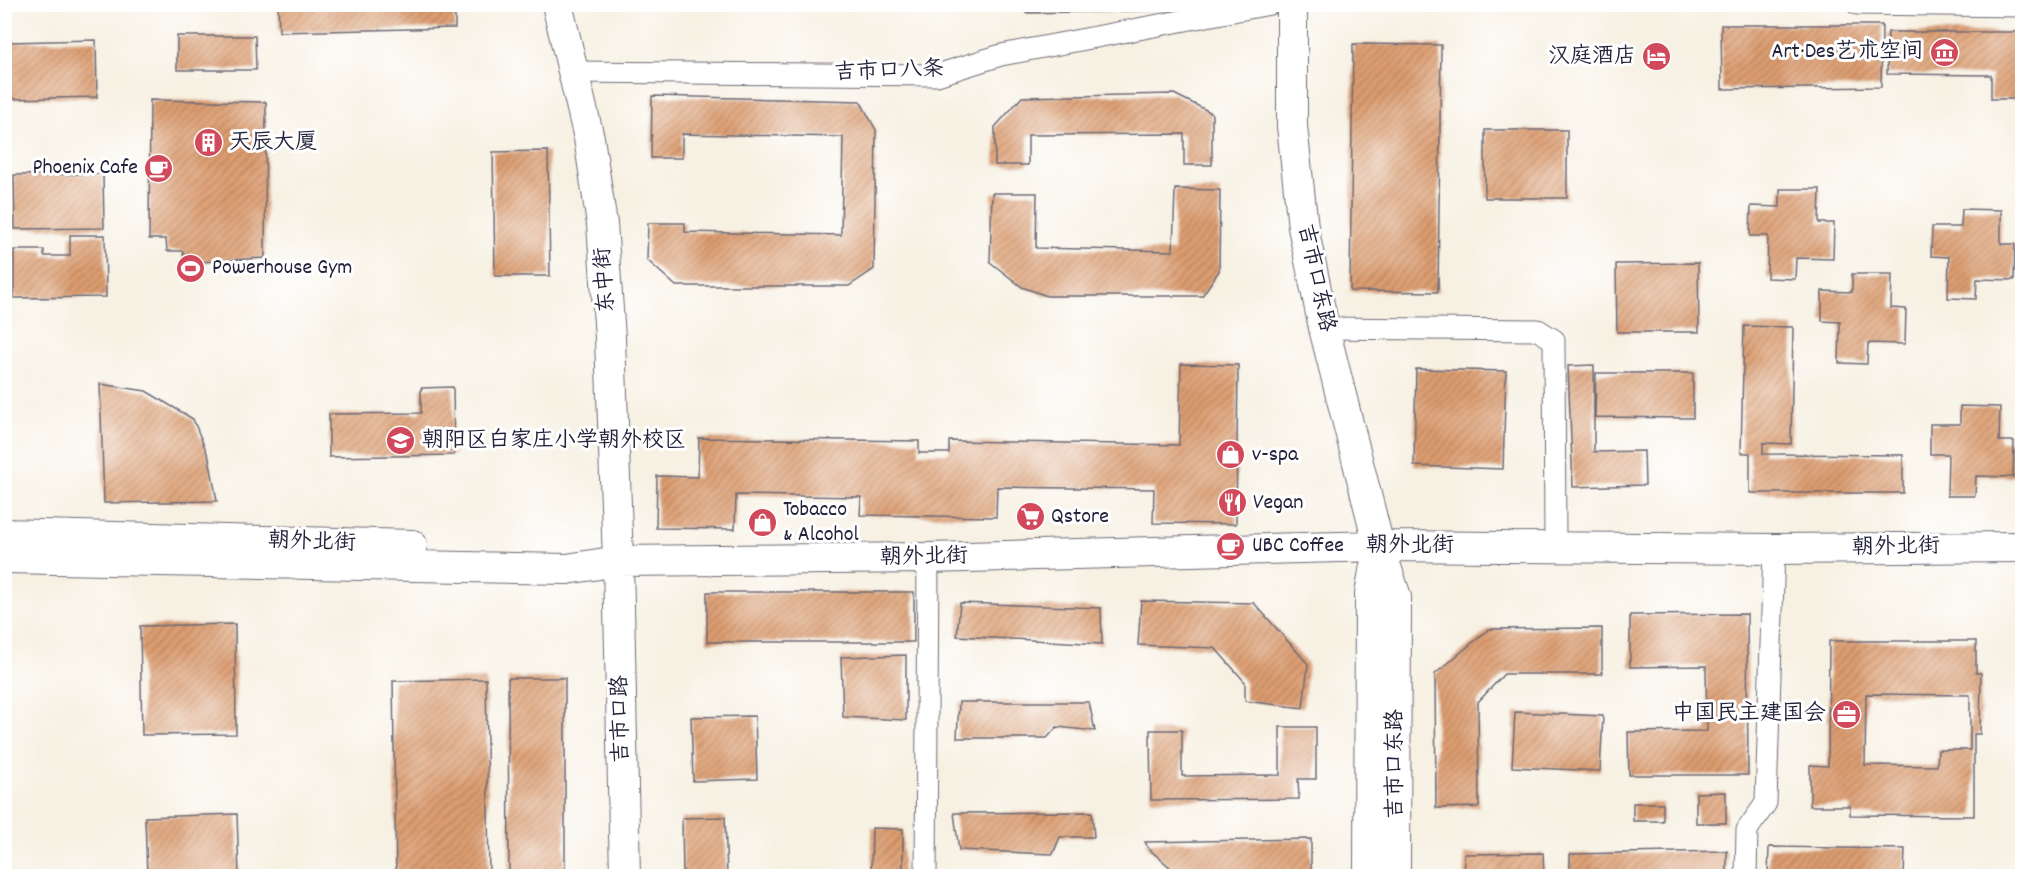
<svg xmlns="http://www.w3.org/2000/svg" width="2027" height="881" viewBox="0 0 2027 881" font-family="Dekko,'LXGW WenKai TC',sans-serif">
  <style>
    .park { fill: #97cc7e; stroke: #5c775c; stroke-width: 1.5 }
    .building { fill: url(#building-hatch); fill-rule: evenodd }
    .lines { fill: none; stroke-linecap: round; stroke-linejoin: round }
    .street-casing { stroke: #6d6a76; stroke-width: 23 }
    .secondary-casing { stroke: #6d6a76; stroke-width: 32 }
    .street { stroke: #fff; stroke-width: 21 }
    .secondary { stroke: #fff; stroke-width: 30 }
    .labels { text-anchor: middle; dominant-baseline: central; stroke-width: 6; stroke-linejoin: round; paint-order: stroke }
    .poi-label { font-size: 22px; fill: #22223b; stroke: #fff; text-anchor: start }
    .street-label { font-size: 22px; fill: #22223b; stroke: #fff }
  </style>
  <defs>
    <pattern id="building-hatch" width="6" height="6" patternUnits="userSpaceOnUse" patternTransform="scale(1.5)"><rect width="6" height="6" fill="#dd9d70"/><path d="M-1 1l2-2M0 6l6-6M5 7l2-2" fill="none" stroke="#b3805d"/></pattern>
  </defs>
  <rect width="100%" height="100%" fill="#fff"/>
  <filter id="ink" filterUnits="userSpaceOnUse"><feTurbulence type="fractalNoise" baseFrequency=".0167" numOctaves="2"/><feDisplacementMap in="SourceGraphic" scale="12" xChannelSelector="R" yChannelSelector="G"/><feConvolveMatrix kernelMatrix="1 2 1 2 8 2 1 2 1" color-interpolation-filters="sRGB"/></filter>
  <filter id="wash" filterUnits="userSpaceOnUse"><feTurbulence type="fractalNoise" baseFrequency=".008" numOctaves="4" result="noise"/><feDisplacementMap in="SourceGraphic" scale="24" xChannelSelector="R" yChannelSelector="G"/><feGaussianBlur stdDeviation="1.35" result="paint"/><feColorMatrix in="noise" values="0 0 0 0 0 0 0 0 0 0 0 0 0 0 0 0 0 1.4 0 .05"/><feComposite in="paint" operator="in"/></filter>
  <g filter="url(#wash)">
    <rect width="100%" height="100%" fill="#f7f1e3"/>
    <!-- park -->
    <path class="park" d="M4,287L8,520H4Z"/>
    <g id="blocks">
      <!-- building -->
      <path class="building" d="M278,4H455V28L279,32Z
        M1026,4H1223V9L1026,13Z
        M1721,25H1882L1881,87L1722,89Z
        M1888,32H2022V99H1991V75L1887,74Z
        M177,36H255L256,70H177Z
        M96,40L97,97L10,99L8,42Z
        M1353,44L1441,45L1438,292L1350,291Z
        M1174,94L1212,113V165H1184V134L1028,135V165H995V127L1022,97Z
        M652,96L860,101L876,130L874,269L849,286H676L647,260L648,223H685V232L841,235L843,137L682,134V158H651Z
        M150,100L266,102L265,258L184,263L183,251H167L166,239H149Z
        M1485,130H1567V198H1485Z
        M548,151L550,276H495L493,152Z
        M103,174L104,228L15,229L14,175Z
        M1175,189L1220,190L1219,271L1202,296H1047L1022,287L990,262L992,193H1037L1036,248L1173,251Z
        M1780,189H1820L1819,223H1834L1833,259L1796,258L1795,279L1767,278L1768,236H1750L1751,206L1780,207Z
        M1962,209L2001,210V244H2015L2014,280L1977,279L1976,299L1948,298L1949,257L1931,256L1932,227H1961Z
        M70,235H105L106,297L14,298V250H44V256H70Z
        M1698,263L1699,332H1617L1616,264Z
        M1852,274H1892L1891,308L1906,309L1905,344L1868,343L1867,364L1839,363L1840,322L1822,321V291L1852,292Z
        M1744,326L1793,327L1791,444L1763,443V454L1903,455V493H1750V453H1741Z
        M1181,364L1238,365L1236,524L1153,523L1154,489L997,487L996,517L860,515L861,497L736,495L735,529L656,528L657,476L698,477L699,438L919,441V453H949V441L1179,445Z
        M1594,365V452L1644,451L1645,485L1573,487L1568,366Z
        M1416,369L1506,371L1503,469L1414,466Z
        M1596,373H1693V418L1595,417Z
        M100,384L146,391L193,419L209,458L217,501L104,503Z
        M453,387L454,455L329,457V414L421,413V388Z
        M1960,406L2000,407L1999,441H2014L2013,477L1976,476L1975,496H1947L1948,454H1930V424H1960Z
        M707,592H914V642H707Z
        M1141,601L1254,603L1308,664L1303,708L1245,701V682L1215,648L1138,645Z
        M960,603L1101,608L1102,644L957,636Z
        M1747,614L1748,775H1629L1628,732L1707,731L1706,666L1630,667V615Z
        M235,624L236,734L142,735L140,626Z
        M1602,628V674H1504L1478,702L1479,807L1436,808L1435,674L1489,629Z
        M1829,641H1976V673H1981L1980,734H1974V816L1850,815V806H1810V765L1828,766ZM1866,694L1970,695V750H1938L1937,766L1865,765Z
        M906,655V720L843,717L841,657Z
        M508,678H565V876H509Z
        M486,679L489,876H396L393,681Z
        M959,702H1089L1095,731L1057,727L1047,738H957Z
        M1515,712L1603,716L1600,771L1512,767Z
        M755,716L757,779L693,781L691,717Z
        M1280,727H1316V779H1298L1299,799L1151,800L1150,730H1182V776L1280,775Z
        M1726,792V823H1696V793Z
        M1633,803H1663V821H1633Z
        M1092,812L1094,837H1060L1053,854L959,850L954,813Z
        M237,814L239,876H147L145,817Z
        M725,817L727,876H683L682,818Z
        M872,828L903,829V876H871Z
        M1311,839V876H1180L1149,849L1145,842Z
        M1769,847L1905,849L1904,876H1768Z
        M1727,851V876H1570V854Z
        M1543,853L1544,876H1465L1464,854Z"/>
    </g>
  </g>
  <g filter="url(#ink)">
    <use href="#blocks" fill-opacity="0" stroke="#6d6a76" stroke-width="1.5"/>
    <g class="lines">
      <defs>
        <path id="street" d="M1857,4L2022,6
          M572,72L937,75L1001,55L1270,4
          M1324,328L1538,330L1554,340L1555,546
          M926,876L928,558
          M1746,876L1747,830L1766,803L1774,549"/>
        <path id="secondary" d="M557,4L589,138L602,224L610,338L618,561L625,876
          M1292,4V126L1303,227L1324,328L1379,546L1396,597L1395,876
          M4,534L412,545
          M4,558L567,569L618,561L928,558L1379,546L1774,549L2022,547
          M1369,876L1370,594L1378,549"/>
      </defs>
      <!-- street casing -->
      <use href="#street" class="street-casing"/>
      <!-- secondary casing -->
      <use href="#secondary" class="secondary-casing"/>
      <!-- street -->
      <use href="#street" class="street"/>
      <!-- secondary -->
      <use href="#secondary" class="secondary"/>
    </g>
  </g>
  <!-- icons -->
  <defs>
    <symbol id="museum-disc" viewBox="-11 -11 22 22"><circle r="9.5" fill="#d1495b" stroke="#fff"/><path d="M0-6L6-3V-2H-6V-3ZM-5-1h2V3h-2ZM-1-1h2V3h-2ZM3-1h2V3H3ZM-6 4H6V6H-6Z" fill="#fff"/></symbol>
    <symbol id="hotel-disc" viewBox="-11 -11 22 22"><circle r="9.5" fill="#d1495b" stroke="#fff"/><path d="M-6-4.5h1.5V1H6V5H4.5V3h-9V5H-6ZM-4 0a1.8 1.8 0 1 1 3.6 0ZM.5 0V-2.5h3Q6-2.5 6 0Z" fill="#fff"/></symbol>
    <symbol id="building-disc" viewBox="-11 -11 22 22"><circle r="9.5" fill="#d1495b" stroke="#fff"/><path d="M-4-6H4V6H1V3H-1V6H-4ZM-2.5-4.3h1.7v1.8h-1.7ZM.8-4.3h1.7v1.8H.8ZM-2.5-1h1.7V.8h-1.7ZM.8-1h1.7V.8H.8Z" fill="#fff"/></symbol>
    <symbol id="cafe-disc" viewBox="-11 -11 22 22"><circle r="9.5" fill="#d1495b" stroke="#fff"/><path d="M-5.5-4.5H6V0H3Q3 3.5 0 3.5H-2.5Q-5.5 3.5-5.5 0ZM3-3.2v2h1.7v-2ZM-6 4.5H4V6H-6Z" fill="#fff"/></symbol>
    <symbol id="stadium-disc" viewBox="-11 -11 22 22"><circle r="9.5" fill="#d1495b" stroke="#fff"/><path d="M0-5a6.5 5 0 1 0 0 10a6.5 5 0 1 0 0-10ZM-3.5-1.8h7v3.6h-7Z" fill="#fff"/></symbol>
    <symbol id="school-disc" viewBox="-11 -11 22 22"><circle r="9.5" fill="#d1495b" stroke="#fff"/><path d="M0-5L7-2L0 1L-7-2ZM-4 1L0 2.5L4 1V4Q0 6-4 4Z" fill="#fff"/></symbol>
    <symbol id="shop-disc" viewBox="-11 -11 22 22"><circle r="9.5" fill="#d1495b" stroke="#fff"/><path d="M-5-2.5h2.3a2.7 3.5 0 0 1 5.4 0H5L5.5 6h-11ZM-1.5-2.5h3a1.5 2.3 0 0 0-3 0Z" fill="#fff"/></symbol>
    <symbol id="restaurant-disc" viewBox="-11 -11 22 22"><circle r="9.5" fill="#d1495b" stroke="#fff"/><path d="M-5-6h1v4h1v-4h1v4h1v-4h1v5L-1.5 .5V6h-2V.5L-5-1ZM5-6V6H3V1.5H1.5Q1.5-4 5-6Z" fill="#fff"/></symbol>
    <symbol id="supermarket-disc" viewBox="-11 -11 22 22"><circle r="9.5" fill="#d1495b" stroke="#fff"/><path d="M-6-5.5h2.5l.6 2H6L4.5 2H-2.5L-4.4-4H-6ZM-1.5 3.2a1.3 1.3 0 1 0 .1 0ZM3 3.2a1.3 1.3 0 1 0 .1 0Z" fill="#fff"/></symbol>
    <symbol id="office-disc" viewBox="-11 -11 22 22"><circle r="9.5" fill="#d1495b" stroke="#fff"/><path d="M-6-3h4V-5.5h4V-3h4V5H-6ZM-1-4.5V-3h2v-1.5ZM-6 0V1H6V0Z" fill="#fff"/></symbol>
  </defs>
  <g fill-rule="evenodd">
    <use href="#museum-disc" x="1928" y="36" width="33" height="33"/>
    <use href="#hotel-disc" x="1640" y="40" width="33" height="33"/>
    <use href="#building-disc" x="192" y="126" width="33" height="33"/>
    <use href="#cafe-disc" x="142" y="152" width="33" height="33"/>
    <use href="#stadium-disc" x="174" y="252" width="33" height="33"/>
    <use href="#school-disc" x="384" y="424" width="33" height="33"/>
    <use href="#shop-disc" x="1214" y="438" width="33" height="33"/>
    <use href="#restaurant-disc" x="1216" y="486" width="33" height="33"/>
    <use href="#supermarket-disc" x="1014" y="500" width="33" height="33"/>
    <use href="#shop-disc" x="746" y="506" width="33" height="33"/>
    <use href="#cafe-disc" x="1214" y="530" width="33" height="33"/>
    <use href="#office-disc" x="1830" y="698" width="33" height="33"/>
  </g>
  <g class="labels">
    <!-- poi labels -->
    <g class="poi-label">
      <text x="1923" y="52" text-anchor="end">Art·Des艺术空间</text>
      <text x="1636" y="57" text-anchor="end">汉庭酒店</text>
      <text x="229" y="143">天辰大厦</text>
      <text x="138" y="168" text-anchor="end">Phoenix Cafe</text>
      <text x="212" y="268">Powerhouse Gym</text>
      <text x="422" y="441">朝阳区白家庄小学朝外校区</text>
      <text x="1252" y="455">v-spa</text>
      <text x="1253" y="503">Vegan</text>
      <text x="783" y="510">Tobacco<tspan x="783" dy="25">&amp; Alcohol</tspan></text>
      <text x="1051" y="517">Qstore</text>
      <text x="1252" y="546">UBC Coffee</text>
      <text x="1826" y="714" text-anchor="end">中国民主建国会</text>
    </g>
    <!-- street labels -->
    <g class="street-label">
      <text transform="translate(889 72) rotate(-2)">吉市口八条</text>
      <text transform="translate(1315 278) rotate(78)">吉市口东路</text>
      <text transform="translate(606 280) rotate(-94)">东中街</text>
      <text transform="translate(312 543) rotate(2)">朝外北街</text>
      <text x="1410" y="546">朝外北街</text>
      <text transform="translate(1896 548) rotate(-1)">朝外北街</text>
      <text transform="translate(924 558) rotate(-1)">朝外北街</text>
      <text transform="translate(622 719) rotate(-91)">吉市口路</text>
      <text transform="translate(1396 764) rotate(-90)">吉市口东路</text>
    </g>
  </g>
  <!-- margin -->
  <rect width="2027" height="881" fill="none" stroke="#fff" stroke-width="24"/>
</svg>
